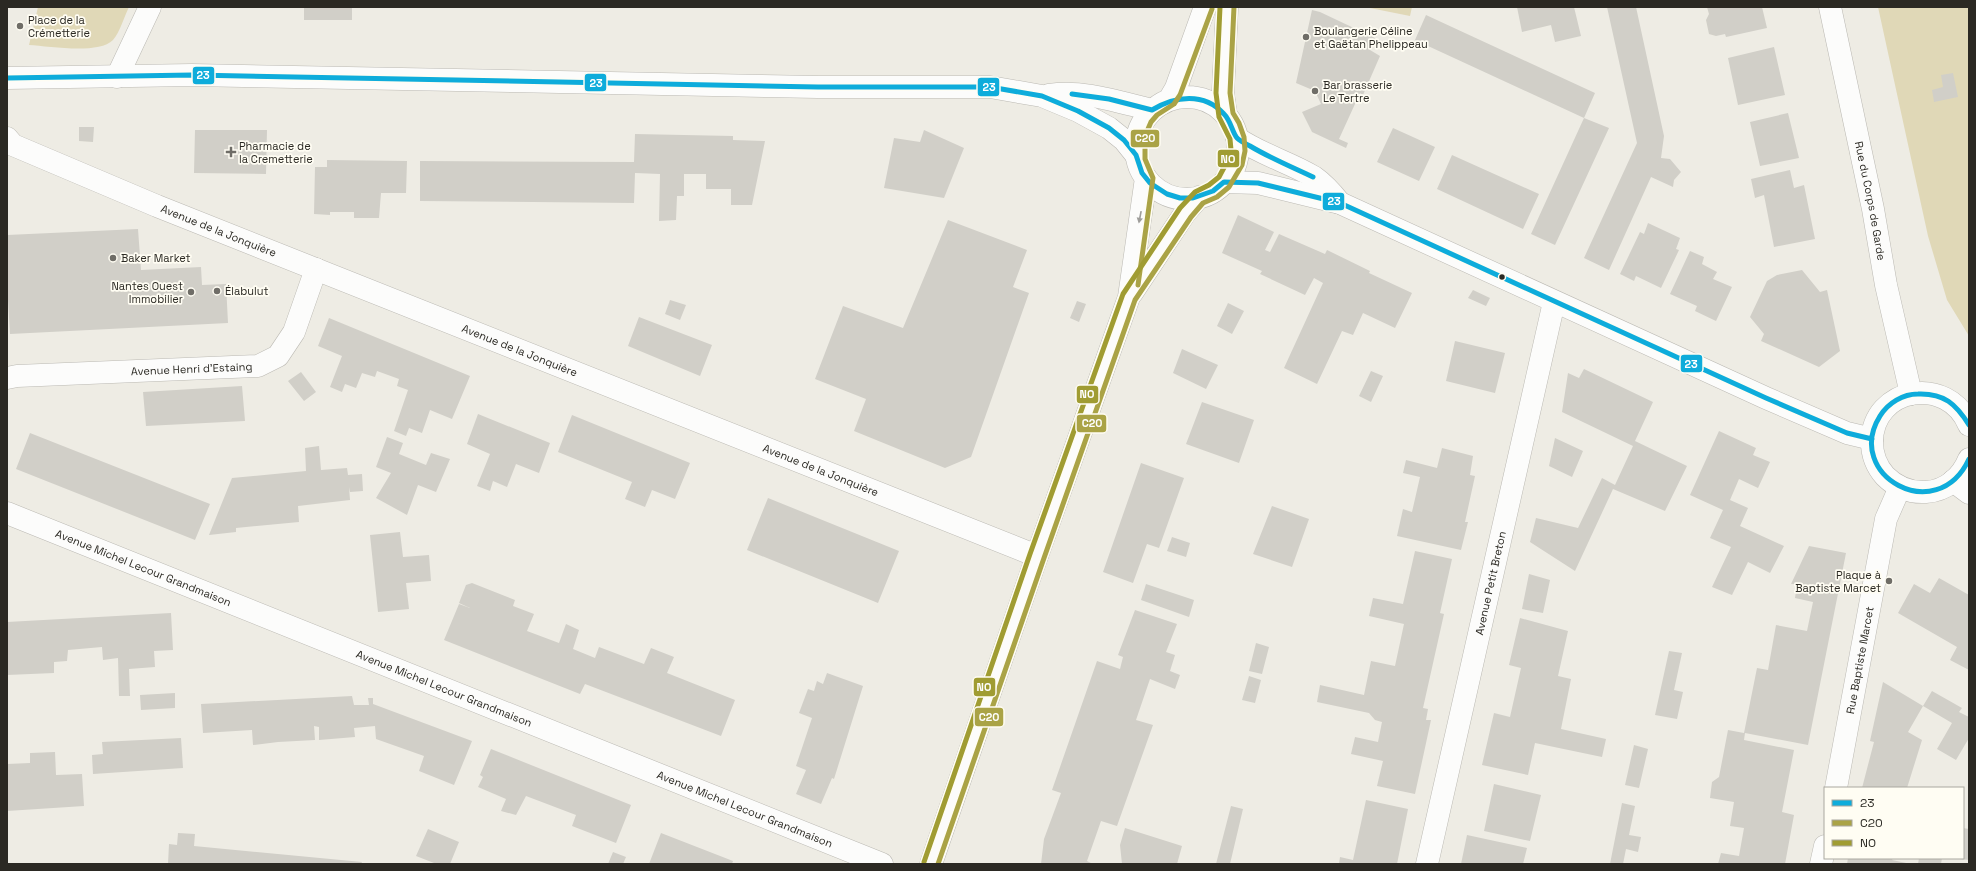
<svg xmlns="http://www.w3.org/2000/svg" width="1976" height="871" viewBox="0 0 1976 871" font-family="'Space Grotesk',sans-serif">
  <style>
    .green { fill: #e0d8b7 }
    .building { fill: #d1cfc8 }
    .lines { fill: none; stroke-linecap: round; stroke-linejoin: round }
    .minor-casing { stroke: #bbb9b3; stroke-width: 23 }
    .major-casing { stroke: #bbb9b3; stroke-width: 23 }
    .minor { stroke: #fcfcfb; stroke-width: 22 }
    .major { stroke: #fcfcfb; stroke-width: 22 }
    .bus-1-casing { stroke: #fffdf3; stroke-width: 8 }
    .bus-2-casing { stroke: #fffdf3; stroke-width: 8 }
    .bus-3-casing { stroke: #fffdf3; stroke-width: 8 }
    .bus-1 { stroke: #0eacdb; stroke-width: 5 }
    .bus-2 { stroke: #aaa346; stroke-width: 5 }
    .bus-3 { stroke: #a09c32; stroke-width: 5 }
    .oneway { fill: #9e9d9a }
    .poi-dot { fill: #6f6d67; stroke: #fffdf3; stroke-width: 1.5 }
    .bus-dot { fill: #2b2923; stroke: #fffdf3; stroke-width: 1.5 }
    .labels { text-anchor: middle; dominant-baseline: central; stroke-width: 3.5; stroke-linejoin: round; paint-order: stroke }
    .poi-label { font-size: 11px; fill: #2b2923; stroke: #fffdf3; text-anchor: start }
    .street-label { font-size: 11px; fill: #2b2923; stroke: #fffdf3 }
    .line-badge { stroke: #fffdf3; stroke-width: 1.5 }
    .badge-label { font-size: 11px; text-anchor: middle; font-weight: bold; fill: #fff }
  </style>
  <rect width="100%" height="100%" fill="#eeece4"/>
  <!-- green -->
  <path class="green" d="M38,7H129C124,17 120,32 113,40C98,55 49,46 29,45Z
    M1365,7H1412L1410,16Z
    M1878,7H1969V336L1947,300L1928,236Z"/>
  <!-- building -->
  <path class="building" d="M304,7H352V20H304Z
    M1517,7H1574L1581,36L1555,42L1551,25L1522,32Z
    M1607,7H1636L1664,136L1661,158L1670,159L1681,172L1674,180L1673,187L1651,177L1609,270L1584,258L1637,143Z
    M1707,7H1762L1767,28L1726,37L1725,34L1716,36L1709,34L1706,20L1709,14Z
    M1312,10L1320,12L1375,38L1370,50L1380,56L1363,95L1360,93L1339,139L1348,143L1346,148L1312,132L1302,112L1321,104L1315,91L1296,83Z
    M1426,15L1595,93L1584,118L1415,40Z
    M1774,47L1785,95L1738,105L1728,58Z
    M1953,73L1958,97L1934,102L1932,90L1943,87L1941,75Z
    M1788,113L1799,158L1760,166L1750,122Z
    M1584,118L1609,128L1555,245L1531,234Z
    M79,127H94L93,142L79,141Z
    M1393,128L1435,147L1419,181L1377,162Z
    M195,130H267L266,174L194,173Z
    M924,130L964,148L944,198L884,188L894,138L920,142Z
    M635,134L733,136V140L765,141L752,205H731V189H706V174H684V196H677L676,220L659,221L660,174L635,173L634,203L420,201V161L634,162Z
    M1452,155L1539,194L1523,229L1437,189Z
    M327,160L407,161L406,193H381L379,218H354V212H330V215L314,214L315,167H327Z
    M1790,170L1794,188L1804,185L1815,239L1774,247L1764,195L1755,198L1751,179Z
    M1238,215L1274,232L1265,250L1270,252L1279,234L1325,254L1327,250L1370,271L1369,273L1412,293L1395,328L1363,313L1353,335L1342,331L1317,384L1284,368L1323,283L1314,278L1305,295L1260,274L1262,271L1222,253Z
    M948,220L1027,250L1013,287L1029,293L971,457L945,468L854,431L866,399L815,379L843,306L903,328Z
    M1648,223L1680,238L1676,249L1679,250L1661,288L1636,276L1634,281L1620,274L1640,232L1644,234Z
    M138,229L141,270L201,267L202,285L226,284L228,323L10,334L7,284V235Z
    M1690,251L1704,257L1702,264L1717,272L1713,279L1732,287L1716,321L1695,311L1697,306L1670,294Z
    M1802,270L1820,292L1827,290L1840,351L1819,367L1761,341L1764,334L1750,317L1767,281L1777,275Z
    M1473,290L1490,298L1486,306L1468,298Z
    M670,300L686,305L680,320L665,314Z
    M1077,301L1086,304L1079,322L1070,318Z
    M1228,303L1244,311L1232,334L1217,326Z
    M639,317L712,345L700,376L628,346Z
    M329,318L470,376L452,419L430,410L422,433L409,428L406,436L394,431L408,390L397,386L399,379L377,371L375,377L362,373L356,388L345,384L342,392L330,387L342,356L318,346Z
    M1455,341L1505,353L1495,393L1446,381Z
    M1182,349L1218,365L1206,389L1173,373Z
    M1584,369L1653,402L1635,441L1687,466L1665,511L1613,489L1575,571L1530,542L1536,518L1578,528L1602,478L1615,485L1633,446L1562,412L1568,373L1579,378Z
    M1371,371L1383,376L1371,402L1359,396Z
    M301,372L316,392L304,401L288,381Z
    M242,386L245,421L146,426L143,392Z
    M1202,402L1254,420L1239,463L1186,444Z
    M478,414L550,443L539,473L516,464L507,487L493,481L490,491L477,486L490,454L467,444Z
    M572,415L690,463L675,499L652,490L645,507L625,499L632,482L558,452Z
    M1719,431L1756,448L1753,455L1770,462L1758,488L1739,479L1730,500L1748,508L1740,526L1784,546L1770,573L1748,562L1732,595L1712,587L1731,547L1710,538L1723,510L1690,495Z
    M30,433L210,504L195,540L16,469Z
    M387,437L403,443L399,454L426,465L431,453L450,459L436,492L418,485L407,515L376,498L391,473L376,467Z
    M1555,438L1583,451L1572,477L1549,466Z
    M319,446L321,470L347,468L348,475L362,474L363,491L350,492L349,487L350,500L298,506L299,522L236,528V532L209,535L232,478L306,471L305,448Z
    M1442,448L1473,456L1470,475L1475,476L1465,522H1468L1461,550L1397,536L1403,509L1412,512L1420,477L1403,473L1406,460L1437,468Z
    M1141,463L1184,478L1159,548L1147,544L1133,583L1103,572Z
    M768,498L899,551L878,603L747,550Z
    M1272,506L1309,519L1292,567L1253,554Z
    M400,532L403,557L429,555L431,581L406,583L409,609L378,612L370,535Z
    M1172,537L1190,543L1186,557L1167,551Z
    M1809,546L1846,553L1808,745L1745,733L1744,740L1794,750L1782,812L1794,815L1785,864H1718L1721,853L1739,856L1744,828L1730,826L1734,802L1710,798L1712,782L1719,777L1728,730L1744,733L1757,668L1768,670L1776,625L1807,631L1813,602L1795,598L1797,584H1791Z
    M1415,551L1452,559L1440,613L1444,614L1423,708L1428,709L1426,720H1431L1415,794L1377,786L1383,761L1351,754L1355,737L1378,742L1382,722L1375,720L1369,713L1317,702L1320,685L1364,695L1371,661L1395,666L1404,624L1369,616L1373,598L1403,604Z
    M1529,574L1550,580L1543,613L1522,609Z
    M1939,578L1969,595V670L1950,660L1957,647L1898,613L1914,584L1930,593Z
    M472,583L515,600L513,606L534,614L527,631L559,643L566,624L579,630L573,649L595,658L599,647L644,664L651,648L674,657L667,673L735,700L721,736L585,684L580,694L444,640L459,604L470,608L459,603L466,585Z
    M1146,584L1194,600L1189,617L1141,600Z
    M1135,610L1177,624L1166,652L1175,655L1170,671L1180,675L1175,689L1150,679L1136,720L1153,725L1117,826L1101,821L1087,861L1093,864H1041L1044,839L1061,793L1052,790L1097,661L1120,669L1123,657L1118,655Z
    M171,613L173,650L154,651L155,667L129,669L130,696H119L118,658L103,660L102,647L68,650L67,661L54,662V673L7,675V622Z
    M1520,618L1568,631L1558,676L1571,679L1561,729L1606,739L1602,757L1535,743L1528,775L1482,765L1494,713L1510,717L1521,668L1509,665Z
    M1256,643L1269,647L1262,674L1249,671Z
    M1669,651L1682,653L1674,690L1683,692L1677,719L1655,715Z
    M827,673L863,686L834,779L832,778L821,804L796,794L806,770L796,766L812,718L799,713L808,689L814,691L817,681L823,684Z
    M1249,676L1261,680L1255,703L1242,700Z
    M1883,682L1923,706L1908,732L1922,740L1907,788H1862L1874,742L1870,741Z
    M1932,691L1962,708L1959,712L1969,717V738L1956,760L1937,749L1952,723L1923,706Z
    M175,693V708L141,710L140,695Z
    M352,696L354,705H369L368,698H373V704L472,741L454,785L419,771L424,756L376,739L375,726L354,728L355,737L319,740V727L314,726L315,740L278,742L253,745L252,730L203,733L201,704Z
    M181,738L183,768L93,774L92,755L103,754L102,742Z
    M1634,745L1648,749L1639,788L1625,785Z
    M491,749L631,805L616,843L572,826L576,815L526,796L516,815L501,811L506,799L478,787L483,777L480,775Z
    M55,752L56,775L82,774L84,806L7,811V764L30,763V753Z
    M1494,784L1541,795L1530,841L1484,831Z
    M1366,800L1408,809L1397,864H1339L1340,857L1353,860Z
    M1622,803L1635,806L1629,835L1641,837L1638,852L1626,849L1623,864H1610Z
    M1231,806L1243,809L1230,864H1216Z
    M1125,828L1182,846L1177,864H1122L1120,845Z
    M1963,828L1969,829V860L1960,859L1963,858Z
    M428,829L459,842L450,864L434,863L416,856Z
    M178,833L195,834L194,846L362,862L361,864H168L169,844L177,845Z
    M661,833L733,861L732,864H649Z
    M1467,835L1527,848L1523,864H1461Z
    M613,852L626,857L623,864H608Z
    M1848,858H1893L1892,860L1911,864H1847Z
    M1919,858H1942L1941,864H1918Z"/>
  <g class="lines">
    <defs>
      <g id="minor">
        <path id="s1" d="M1830,7L1873,209L1886,285L1911,394"/>
        <path d="M117,77L150,7"/>
        <path d="M7,78L192,75L818,87H990L1042,96L1078,111L1109,128L1124,140L1136,155"/>
        <path d="M1049,95C1084,90 1118,102 1152,110"/>
        <path id="s2" d="M7,138L13,145L157,206L1037,556"/>
        <path d="M1237,138C1262,155 1289,162 1314,177C1324,184 1332,193 1340,203"/>
        <path d="M1224,182L1258,183L1340,203L1766,398L1847,433L1872,439"/>
        <path id="s3" d="M7,378L17,376L258,366L278,356L294,332L316,269"/>
        <path d="M1969,425C1948,374 1872,387 1872,442C1872,455 1877,467 1885,476C1896,487 1910,493 1926,492C1946,491 1962,477 1969,459"/>
        <path d="M1953,481L1969,493"/>
        <path id="s4" d="M7,513L882,864"/>
        <path id="s5" d="M1836,788L1886,519L1900,487"/>
        <path id="s6" d="M1427,864L1554,302"/>
        <path d="M1821,864L1825,846"/>
      </g>
      <path id="major" d="M1136 148a51 51 0 1 1 102 0a51 51 0 1 1-102 0Z
        M1169,100L1176,88L1205,7
        M1226,115L1223,93L1227,7
        M1132,293L1185,213L1199,197
        M931,864L1037,556L1129,297L1146,178"/>
    </defs>
    <!-- minor casing -->
    <use href="#minor" class="minor-casing"/>
    <!-- major casing -->
    <use href="#major" class="major-casing"/>
    <!-- minor -->
    <use href="#minor" class="minor"/>
    <!-- major -->
    <use href="#major" class="major"/>
    <defs>
      <path id="bus-1" d="M7,78L192,75L818,87H990L1042,96L1078,111L1109,128L1124,140L1136,155L1142,173L1150,183L1167,194L1180,198H1193L1213,191L1224,182L1258,183L1340,203L1766,398L1847,433L1872,439
        M1072,94L1109,99L1152,110C1175,96 1204,92 1224,114C1231,121 1232,132 1237,138C1240,141 1246,144 1250,146C1270,158 1292,167 1313,177
        M1969,425C1956,404 1944,393 1918,394C1903,394 1888,403 1880,416C1843,475 1937,528 1969,459"/>
      <path id="bus-2" d="M1138,285L1153,178L1145,159V136L1151,122L1157,115L1174,104L1180,95L1212,9
        M938,864L1044,558L1135,300L1191,217L1203,203L1217,197L1229,187L1242,165L1245,151L1244,137L1239,123L1233,113L1230,93L1234,7"/>
      <path id="bus-3" d="M924,862L1030,554L1123,294L1180,208L1195,192L1209,185L1219,177L1228,160L1231,150L1230,139L1219,117L1216,93L1220,7"/>
    </defs>
    <!-- bus-1 casing -->
    <use href="#bus-1" class="bus-1-casing"/>
    <!-- bus-2 casing -->
    <use href="#bus-2" class="bus-2-casing"/>
    <!-- bus-3 casing -->
    <use href="#bus-3" class="bus-3-casing"/>
    <!-- bus-1 -->
    <use href="#bus-1" class="bus-1"/>
    <!-- bus-2 -->
    <use href="#bus-2" class="bus-2"/>
    <!-- bus-3 -->
    <use href="#bus-3" class="bus-3"/>
  </g>
  <!-- one-way arrows -->
  <defs><path id="oneway-solid" d="M-6-.8H1V-3.2L6.5 0L1 3.2V.8H-6Z"/></defs>
  <use class="oneway" href="#oneway-solid" transform="translate(1140 217) rotate(101)"/>
  <!-- markers -->
  <g class="poi-dot">
    <circle cx="20" cy="26" r="4"/>
    <circle cx="1306" cy="37" r="4"/>
    <circle cx="1315" cy="91" r="4"/>
    <path d="M229 146h4v4h4v4h-4v4h-4v-4h-4v-4h4z"/>
    <circle cx="113" cy="258" r="4"/>
    <circle cx="217" cy="291" r="4"/>
    <circle cx="191" cy="292" r="4"/>
    <circle cx="1889" cy="581" r="4"/>
  </g>
  <circle class="bus-dot" cx="1502" cy="277" r="3.5"/>
  <g class="labels">
    <!-- poi labels -->
    <g class="poi-label">
      <text x="28" y="20">Place de la<tspan x="28" dy="13">Crémetterie</tspan></text>
      <text x="1314" y="31">Boulangerie Céline<tspan x="1314" dy="13">et Gaëtan Phelippeau</tspan></text>
      <text x="1323" y="85">Bar brasserie<tspan x="1323" dy="13">Le Tertre</tspan></text>
      <text x="239" y="146">Pharmacie de<tspan x="239" dy="13">la Cremetterie</tspan></text>
      <text x="121" y="258">Baker Market</text>
      <text x="183" y="286" text-anchor="end">Nantes Ouest<tspan x="183" dy="13">Immobilier</tspan></text>
      <text x="225" y="291">Élabulut</text>
      <text x="1881" y="575" text-anchor="end">Plaque à<tspan x="1881" dy="13">Baptiste Marcet</tspan></text>
    </g>
    <!-- street labels -->
    <g class="street-label">
      <text stroke="none"><textPath href="#s1" startOffset="198">Rue du Corps de Garde</textPath></text>
      <text stroke="none"><textPath href="#s2" startOffset="232">Avenue de la Jonquière</textPath></text>
      <text stroke="none"><textPath href="#s2" startOffset="556">Avenue de la Jonquière</textPath></text>
      <text stroke="none"><textPath href="#s3" startOffset="185">Avenue Henri d'Estaing</textPath></text>
      <text stroke="none"><textPath href="#s2" startOffset="880">Avenue de la Jonquière</textPath></text>
      <text stroke="none"><textPath href="#s4" startOffset="147">Avenue Michel Lecour Grandmaison</textPath></text>
      <text stroke="none"><textPath href="#s6" startOffset="288">Avenue Petit Breton</textPath></text>
      <text stroke="none"><textPath href="#s5" startOffset="130">Rue Baptiste Marcet</textPath></text>
      <text stroke="none"><textPath href="#s4" startOffset="471">Avenue Michel Lecour Grandmaison</textPath></text>
      <text stroke="none"><textPath href="#s4" startOffset="795">Avenue Michel Lecour Grandmaison</textPath></text>
    </g>
  </g>
  <g class="line-badge">
    <rect x="192" y="66" width="23" height="19" rx="4" fill="#0eacdb"/>
    <rect x="584" y="73" width="23" height="19" rx="4" fill="#0eacdb"/>
    <rect x="977" y="77" width="23" height="20" rx="4" fill="#0eacdb"/>
    <rect x="1130" y="129" width="30" height="19" rx="4" fill="#aaa346"/>
    <rect x="1217" y="149" width="23" height="19" rx="4" fill="#a09c32"/>
    <rect x="1322" y="192" width="23" height="19" rx="4" fill="#0eacdb"/>
    <rect x="1680" y="354" width="23" height="19" rx="4" fill="#0eacdb"/>
    <rect x="1076" y="385" width="23" height="19" rx="4" fill="#a09c32"/>
    <rect x="1076" y="414" width="31" height="19" rx="4" fill="#aaa346"/>
    <rect x="973" y="677" width="23" height="20" rx="4" fill="#a09c32"/>
    <rect x="974" y="707" width="30" height="20" rx="4" fill="#aaa346"/>
  </g>
  <g class="badge-label">
    <text x="203" y="79">23</text>
    <text x="596" y="87">23</text>
    <text x="989" y="91">23</text>
    <text x="1145" y="142">C20</text>
    <text x="1228" y="163">NO</text>
    <text x="1334" y="205">23</text>
    <text x="1691" y="368">23</text>
    <text x="1087" y="398">NO</text>
    <text x="1092" y="427">C20</text>
    <text x="984" y="691">NO</text>
    <text x="989" y="721">C20</text>
  </g>
  <!-- border -->
  <rect width="1976" height="871" fill="none" stroke="#2b2923" stroke-width="16"/>
  <!-- legend -->
  <rect x="1824" y="787" width="140" height="72" fill="#fffdf3" stroke="#aaa8a0"/>
  <rect x="1832" y="800" width="20" height="6" fill="#0eacdb" stroke="#aaa8a0"/>
  <text x="1860" y="807" font-size="12" fill="#2b2923">23</text>
  <rect x="1832" y="820" width="20" height="6" fill="#aaa346" stroke="#aaa8a0"/>
  <text x="1860" y="827" font-size="12" fill="#2b2923">C20</text>
  <rect x="1832" y="840" width="20" height="6" fill="#a09c32" stroke="#aaa8a0"/>
  <text x="1860" y="847" font-size="12" fill="#2b2923">NO</text>
</svg>
